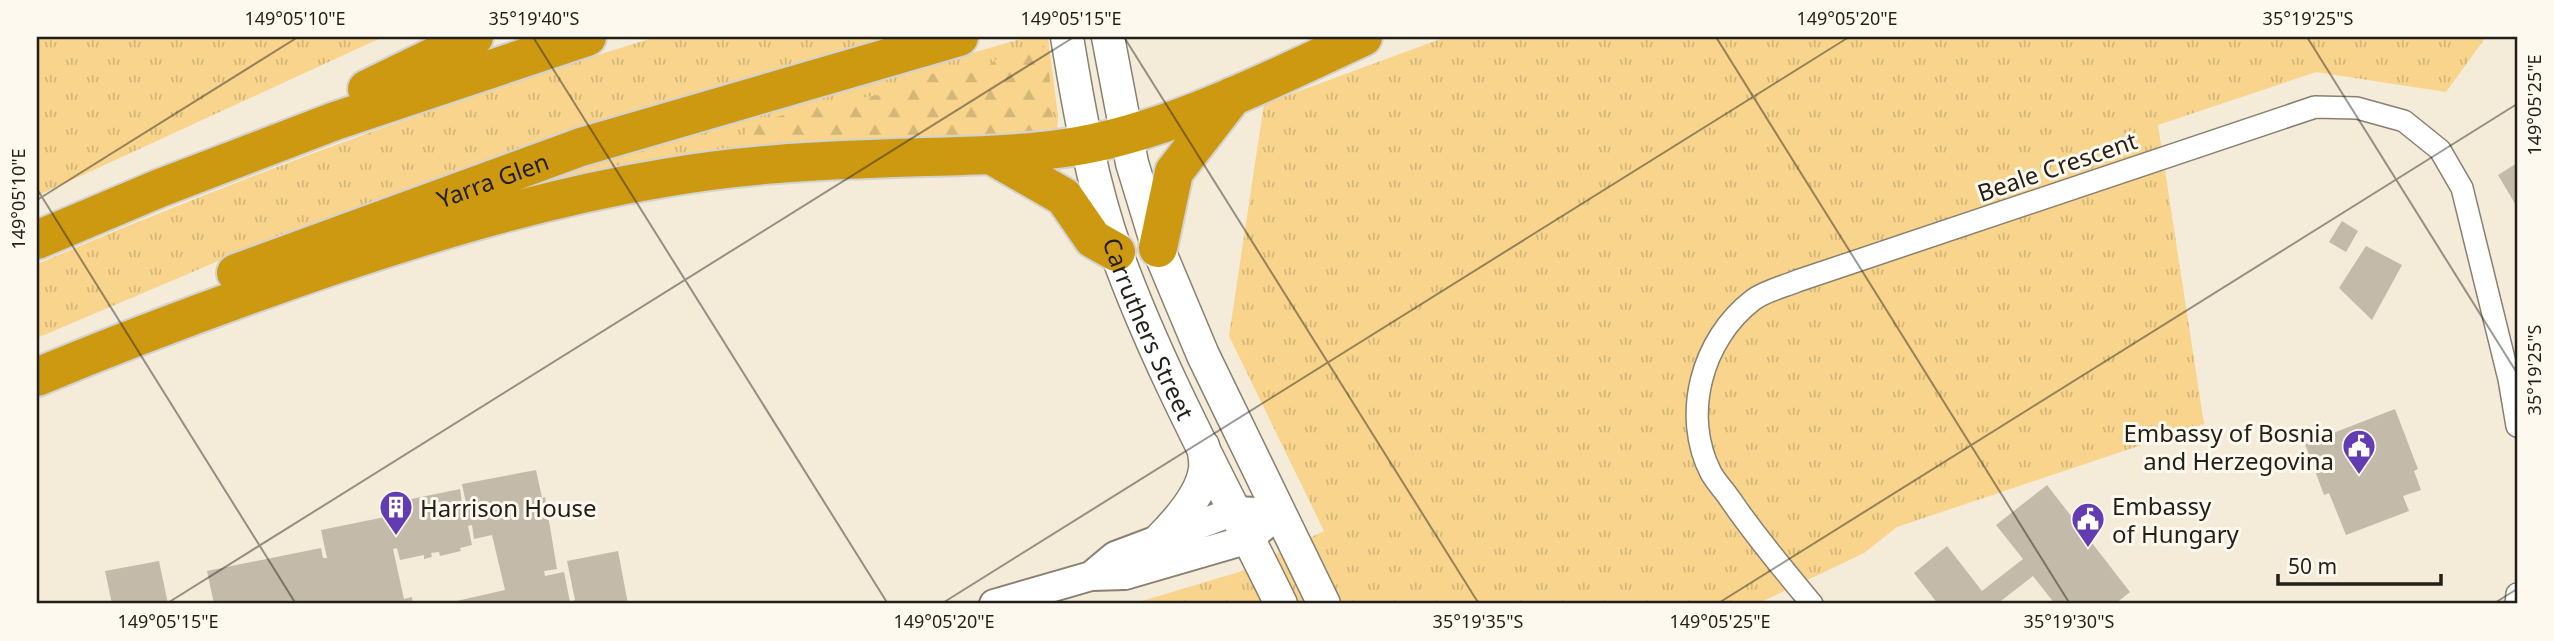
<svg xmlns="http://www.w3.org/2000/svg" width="2554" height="641" viewBox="0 0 2554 641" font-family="'Noto Sans',sans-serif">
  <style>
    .grass { fill: url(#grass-tufts) }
    .forest { fill: url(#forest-firs) }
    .building { fill: #c3baa9 }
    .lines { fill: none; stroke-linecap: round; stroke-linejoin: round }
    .minor-casing { stroke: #888070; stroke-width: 24 }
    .tertiary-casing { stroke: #888070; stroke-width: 32 }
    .secondary-casing { stroke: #888070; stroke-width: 35 }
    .motorway-casing { stroke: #d3d2d1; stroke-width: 42 }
    .minor { stroke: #fff; stroke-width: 21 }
    .tertiary { stroke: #fff; stroke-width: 28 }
    .secondary { stroke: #fff; stroke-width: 32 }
    .motorway { stroke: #cd9910; stroke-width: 38 }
    .ticks { fill: none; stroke: #221f19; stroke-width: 2; stroke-opacity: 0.45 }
    .labels { text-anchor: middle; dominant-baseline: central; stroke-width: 6; stroke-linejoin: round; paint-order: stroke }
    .street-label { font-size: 24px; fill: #221f19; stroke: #fef9ee }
    .poi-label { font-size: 24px; fill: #221f19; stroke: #fef9ee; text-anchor: start }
    .neatline { fill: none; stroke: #221f19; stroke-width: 2.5 }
    .ticks-label { font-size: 18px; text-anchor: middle; fill: #221f19 }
  </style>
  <defs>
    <pattern id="grass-tufts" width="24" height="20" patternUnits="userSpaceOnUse" patternTransform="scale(1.75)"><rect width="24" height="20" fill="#f8d48c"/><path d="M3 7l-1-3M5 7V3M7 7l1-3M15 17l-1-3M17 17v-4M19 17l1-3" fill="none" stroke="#d4b678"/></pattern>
    <pattern id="forest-firs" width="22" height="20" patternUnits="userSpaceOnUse" patternTransform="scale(1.75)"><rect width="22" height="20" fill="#f8d48c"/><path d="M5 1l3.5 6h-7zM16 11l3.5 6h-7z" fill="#d4b678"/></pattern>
  </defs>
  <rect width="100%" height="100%" fill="#f4ebd9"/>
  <!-- grass -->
  <path class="grass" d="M37,37H383L37,196Z
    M656,37H903L300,230L223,259L37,338V264C239,178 445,101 656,37Z
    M1028,37H1048L1058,116L1057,133L493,197L692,133Z
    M1446,37H2486L2446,92L2316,72L2158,125L2204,424L1897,527L1864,553L1757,604H1132L1239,572L1324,531L1229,336L1264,104Z"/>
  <!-- forest -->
  <path class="forest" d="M1036,43L1044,46L1049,70L1053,121L1045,133L756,148L745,138V130L751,124L823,104L892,93L912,79L948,70L978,74L1003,54Z"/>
  <!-- building -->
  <path class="building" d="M2517,163V207L2498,175Z
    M2342,221L2358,231L2346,252L2329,242Z
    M2366,246L2402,265L2372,320L2339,288Z
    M2395,409L2418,469L2414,471L2421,490L2403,496L2409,511L2346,535L2329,493L2324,495L2305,444Z
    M536,470L542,498L545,497L557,569L544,571L545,576L564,572L570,602L575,600L567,561L618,551L628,604H452V602L505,590L492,535L474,539L472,525L468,526L472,545L460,548L461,551L440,556L439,552L431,553L432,557L424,559V555L400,560L397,548L393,549L404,599L412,597L413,604H214L207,571L321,548L323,558H327L321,530L385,517L387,525L391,524L387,504L460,489L462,504L466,503L462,484Z
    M2047,485L2130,592L2115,604H2055L2033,576L1997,604H1938L1914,573L1947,546L1982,591L2023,559L1996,525Z
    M159,561L168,604H112L105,571Z"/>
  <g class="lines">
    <defs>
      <path id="minor" d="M1812,604C1784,570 1755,536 1730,499C1724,490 1716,482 1711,473C1681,415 1702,339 1753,300C1765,291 1783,287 1797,281L2315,107L2357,108L2404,121L2440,150L2462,188L2509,379L2517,426
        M2516,604L2517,594"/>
      <path id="tertiary" d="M1091,576L1115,556L1235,511L1256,512
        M994,604L1091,576L1125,575L1249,539L1279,513"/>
      <g id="secondary">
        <path id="s1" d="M1067,37C1079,110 1092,184 1117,254C1161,375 1225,489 1281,604"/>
        <path d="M1108,37L1132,163L1158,248L1203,355L1324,604"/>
        <path d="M1159,540C1176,523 1202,494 1205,469C1206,462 1204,452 1203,446"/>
      </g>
      <g id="motorway">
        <path d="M367,89L474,37"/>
        <path d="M991,155L1064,197L1093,239L1116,252"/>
        <path d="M37,240L160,188L335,121L587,37"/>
        <path d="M1158,248L1174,172L1233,96"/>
        <path id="s2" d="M236,273L581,147L959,37"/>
        <path d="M37,377C133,337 230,301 329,267C439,230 549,197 664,178C732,166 802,161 871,159C936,156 1001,157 1065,148C1165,134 1272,79 1363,37"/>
      </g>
    </defs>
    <!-- minor casing -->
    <use href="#minor" class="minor-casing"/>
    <!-- tertiary casing -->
    <use href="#tertiary" class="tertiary-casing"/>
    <!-- secondary casing -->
    <use href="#secondary" class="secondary-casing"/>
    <!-- motorway casing -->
    <use href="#motorway" class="motorway-casing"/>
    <!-- minor -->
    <use href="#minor" class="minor"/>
    <!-- tertiary -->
    <use href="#tertiary" class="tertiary"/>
    <!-- secondary -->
    <use href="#secondary" class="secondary"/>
    <!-- motorway -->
    <use href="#motorway" class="motorway"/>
  </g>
  <!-- ticks -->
  <path class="ticks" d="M533,37L888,604M1124,37L1479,604M1716,37L2070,604M2307,37L2517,373M37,189L296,604M37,200L298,37M166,604L1074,37M941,604L1849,37M1717,604L2517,104M2493,604L2517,589"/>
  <!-- icons -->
  <defs>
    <symbol id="civic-pin" viewBox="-11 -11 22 30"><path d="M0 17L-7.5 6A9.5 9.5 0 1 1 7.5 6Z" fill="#633bb3" stroke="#fef9ee"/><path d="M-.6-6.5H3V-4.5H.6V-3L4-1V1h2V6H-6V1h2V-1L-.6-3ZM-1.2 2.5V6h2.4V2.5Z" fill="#fff"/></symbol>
    <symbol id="building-pin" viewBox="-11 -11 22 30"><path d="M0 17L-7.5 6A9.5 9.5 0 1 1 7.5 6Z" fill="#633bb3" stroke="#fef9ee"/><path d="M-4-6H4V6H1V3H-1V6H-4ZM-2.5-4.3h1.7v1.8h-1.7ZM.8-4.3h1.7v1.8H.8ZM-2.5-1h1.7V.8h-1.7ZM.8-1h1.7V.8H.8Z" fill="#fff"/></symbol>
  </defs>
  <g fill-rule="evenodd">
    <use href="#civic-pin" x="2340" y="427" width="38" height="52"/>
    <use href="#building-pin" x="377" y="488" width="38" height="52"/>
    <use href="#civic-pin" x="2069" y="500" width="38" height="52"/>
  </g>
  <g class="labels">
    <!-- street labels -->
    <g class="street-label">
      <text transform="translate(2057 166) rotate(-19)">Beale Crescent</text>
      <text stroke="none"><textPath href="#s2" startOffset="273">Yarra Glen</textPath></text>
      <text stroke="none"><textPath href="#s1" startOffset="304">Carruthers Street</textPath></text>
    </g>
    <!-- poi labels -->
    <g class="poi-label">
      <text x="2334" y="432" text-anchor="end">Embassy of Bosnia<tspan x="2334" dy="28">and Herzegovina</tspan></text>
      <text x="2112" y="505">Embassy<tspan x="2112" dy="28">of Hungary</tspan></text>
      <text x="420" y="507">Harrison House</text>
    </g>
  </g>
  <!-- border -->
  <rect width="2554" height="641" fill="none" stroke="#fef9ee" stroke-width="77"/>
  <!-- scale -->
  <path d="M2278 574v10h163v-10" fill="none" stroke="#221f19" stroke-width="3.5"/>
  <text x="2288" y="574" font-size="21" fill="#221f19" stroke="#fef9ee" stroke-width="5" paint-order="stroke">50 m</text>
  <rect x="38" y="38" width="2478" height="564" class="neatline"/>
  <g class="ticks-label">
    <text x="295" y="25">149°05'10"E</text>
    <text x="534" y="25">35°19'40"S</text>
    <text x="1071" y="25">149°05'15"E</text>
    <text x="1847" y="25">149°05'20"E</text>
    <text x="2308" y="25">35°19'25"S</text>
    <text transform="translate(2535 105) rotate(-90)" y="6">149°05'25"E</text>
    <text transform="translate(19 199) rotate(-90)" y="6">149°05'10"E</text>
    <text transform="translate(2535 370) rotate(-90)" y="6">35°19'25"S</text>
    <text x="168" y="628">149°05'15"E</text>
    <text x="944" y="628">149°05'20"E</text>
    <text x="1478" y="628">35°19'35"S</text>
    <text x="1720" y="628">149°05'25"E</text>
    <text x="2069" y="628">35°19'30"S</text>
  </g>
</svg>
